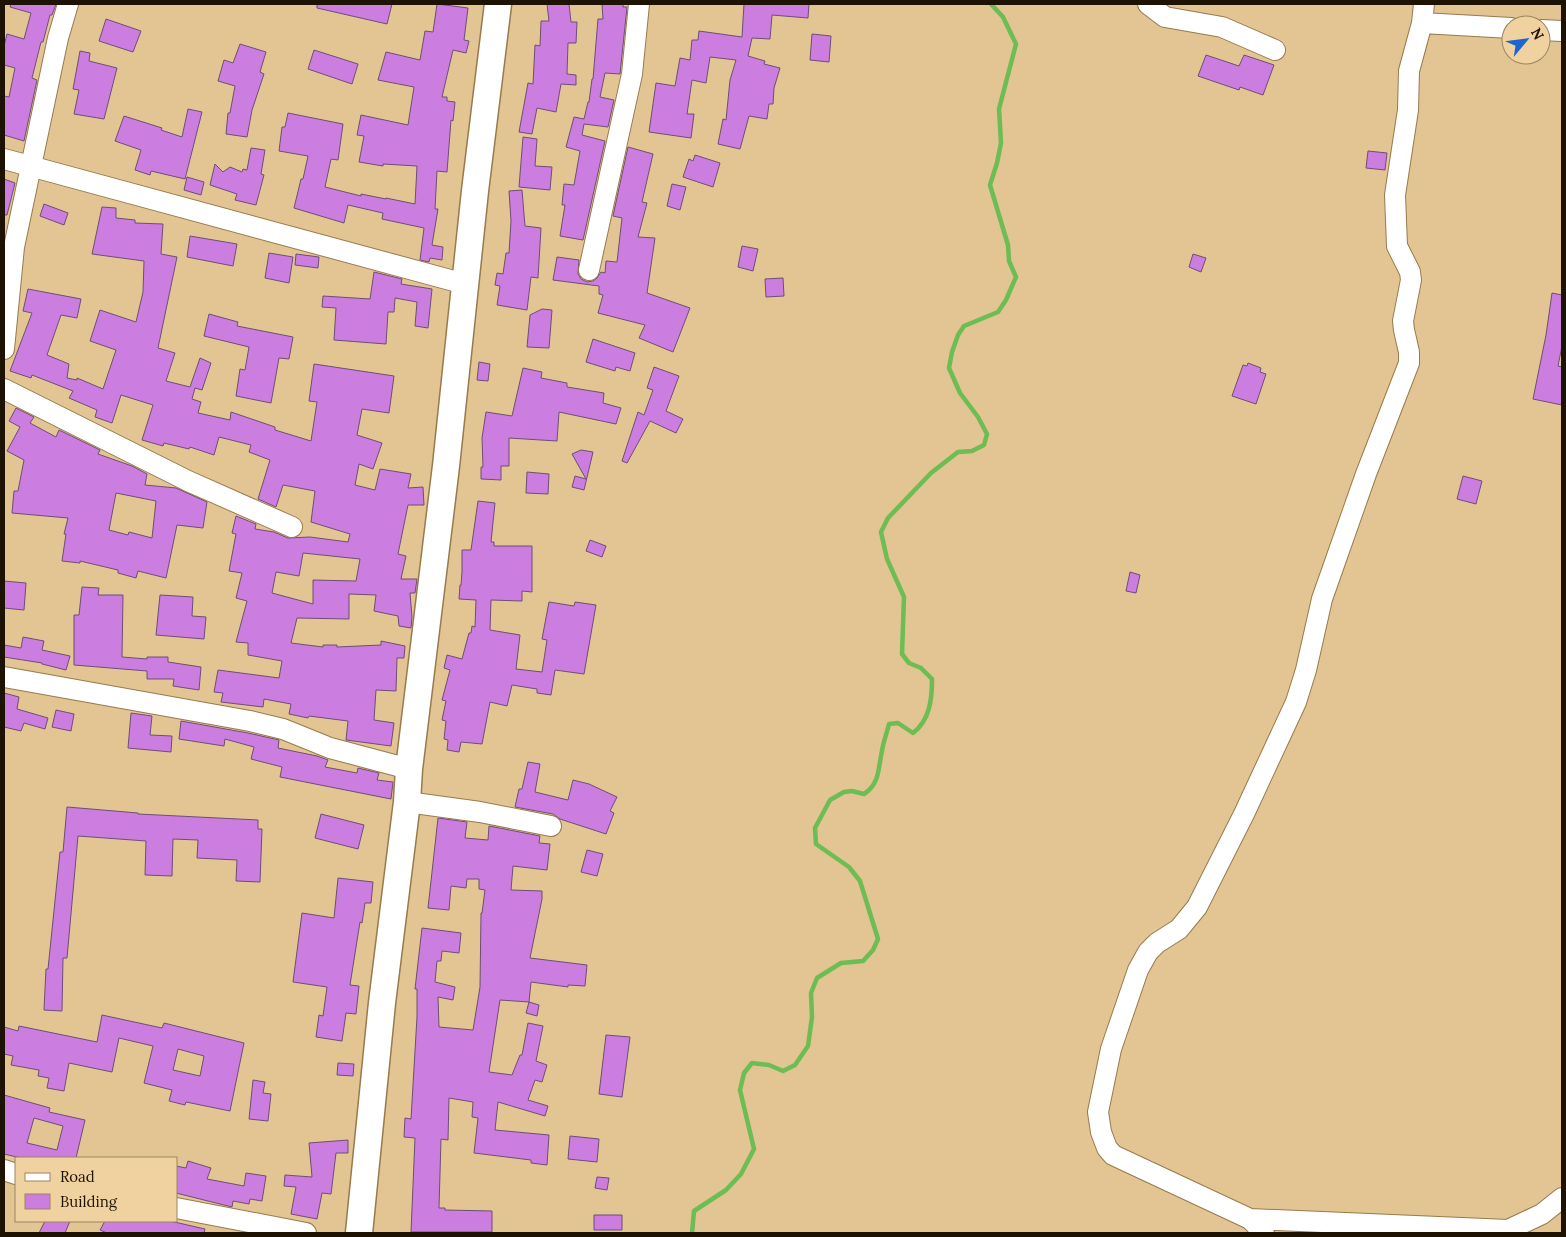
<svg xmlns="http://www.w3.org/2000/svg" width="1566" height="1237" viewBox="0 0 1566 1237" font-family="Lora,serif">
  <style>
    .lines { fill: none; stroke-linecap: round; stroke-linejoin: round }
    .stream { stroke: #6bbd54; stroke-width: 4.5 }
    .building { fill: #cc7de0; stroke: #6d4e76; fill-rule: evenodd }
    .minor-casing { stroke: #977b4c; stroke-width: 22 }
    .major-casing { stroke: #977b4c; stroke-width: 29 }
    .minor { stroke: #fff; stroke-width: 20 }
    .major { stroke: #fff; stroke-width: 26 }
  </style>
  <rect width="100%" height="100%" fill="#e3c493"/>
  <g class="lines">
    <!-- stream -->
    <path class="stream" d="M692,1233L694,1211L726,1190L741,1174L754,1149L740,1090L744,1073L752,1063L769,1065L783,1071L795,1065L808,1046L812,1017L811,993L817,978L841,963L863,961L873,950L878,939L860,881L849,867L816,844L815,828L830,800L844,792L852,791L864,794C880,784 878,768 882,751C883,742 887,733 889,724L898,723L913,733C930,720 932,699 932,679L921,668L909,663L902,654L904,597L887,559L881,532L888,518L931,473L958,452L972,451L984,445L987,434L978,417L960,393L949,368L952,352L958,335L964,326L998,312L1006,300L1016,277L1009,261L1008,245L990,185L997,163L1001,143L999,109L1016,44L1003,17L991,4"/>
  </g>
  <!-- building -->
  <path class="building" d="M11,4H56L52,15H50L43,42H41L32,78L37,80L24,141L4,135V96L9,97L15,68L4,65V46L7,34L24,39L31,13L10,7Z
    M317,4H392L387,24L317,8Z
    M437,4L468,8L464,40L469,41L466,53L453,50L442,97H447V101L455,102L453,121L451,120L447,172L437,171L435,209H438L432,245L443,247L442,260L430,258L429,262L420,260L424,228L382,219L383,213L348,205L344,223L294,208L301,179H303L308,156L279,151L282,127H285L288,113L343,124L338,160L331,159L325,187L361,196V194L386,199V198L415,204L417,166L383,164V166L359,162L364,136L357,135L361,115L408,125L414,87L378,80L386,52L420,60L425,31L433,32Z
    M547,4H569L571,22H577L576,43H568L567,74L576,75V85L561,84L556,112L537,108L532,134L519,132L528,83L533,84L535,45L540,46L541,21H549Z
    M602,4H623V7H627L620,74L605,73L600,97L614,100L608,127L584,124L582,135L605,141L583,240L560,236L565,205H562L564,184L574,185L580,151L566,147L574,117L584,119L588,102H589L592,79H593L598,19H603Z
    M744,4H809L808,18L772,15L770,39L752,38L748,56L765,61L764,64L780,68L774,88L773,104H769L767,119L749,116L740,149L718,144L723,119L726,120L730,80L736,60L710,57L706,83L692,80L687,114H694L691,138L649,132L656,83L675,86L680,58L690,60L692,40H698L699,31L742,37Z
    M106,19L141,31L133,52L99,41Z
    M812,34L831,36L829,62L810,60Z
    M240,44L266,52L260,72L264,74L252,110L247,137L226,134L228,113H230L235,86L218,81L224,60L233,63Z
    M314,50L358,64L352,84L308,69Z
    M80,51L90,53L89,61L117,68L104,119L74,114L79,90L73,89Z
    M1206,55L1239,66L1244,55L1274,65L1263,95L1240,87L1239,90L1198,76Z
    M188,109L202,112L185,179L151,171L150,175L135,170L141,150L115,141L124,116L162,128L161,130L182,137Z
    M523,137L537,139L535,166L552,167L550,190L519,187Z
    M628,147L653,154L642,202L647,203L638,237L655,238L647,293L690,308L673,352L639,338L645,325L598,313L603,295L599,294V286L553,280L557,257L579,260L578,274L581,279L587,282L593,281L597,278L601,272L605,273L606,261L617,262L622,218L613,216Z
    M251,148L265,150L261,174L264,175L256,205L235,200L237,194L210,185L215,164L223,172L230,167L242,172L243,169L247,170Z
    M1368,151L1387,153L1385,170L1366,168Z
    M695,155L720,163L713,187L683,177L689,159L693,161Z
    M187,177L204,182L201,195L184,190Z
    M4,179L15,183L7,215H4Z
    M672,184L686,187L680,210L667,206Z
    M522,190L525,226L541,228L538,278L531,277L527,310L497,305L500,286L495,285L497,273L503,274L506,253H509L511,221L509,191Z
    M44,204L68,213L64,225L40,216Z
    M102,207L116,208V218L135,220V223L163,224L161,254L177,257L158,348L175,353L166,381L190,387L200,358L211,363L202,390L195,388L192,399L201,402L198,413L230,420L231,412L275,427V430L311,441L317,402L309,401L314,364L394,376L389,413L362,409L357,435L382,443L373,469L359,464L355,485L375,490L380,469L411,474L408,488L423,487L424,505H408L398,554L406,556L401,579H417L415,593H410L412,617L411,628L399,626L398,616L374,611L376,595L349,594V619L297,618L291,643L323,647V645H337V647L381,645V641L405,646L404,658H397L396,691L376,690L374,720L394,723L391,746L346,740L348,721L309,716L308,718L289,714L291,704L264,699L263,707L221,702L223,693L214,692L218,670L279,678L282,661L248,655V643L236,642L247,601L236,598L242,573L229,571L236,534L232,533L236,516L256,524L255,529L274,532L288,538L310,537L348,542L350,534L311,522L315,491L283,485L276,507L258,499L270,460L249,452L251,445L219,437L214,455L190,447L189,449L164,443L163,446L142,440L153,405L121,395L112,423L95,417L97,410L69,398L73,391L32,375L31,378L10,371L32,313L23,311L28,289L81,299L77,318L61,315L47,355L69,364L67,378L77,380V378L103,389L116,350L90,341L100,310L136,322L143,292L144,261L92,254ZM303,553L360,559L356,581L313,580V604L272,593L276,572L299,576Z
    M190,236L237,244L233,266L187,257Z
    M742,246L758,249L753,271L738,267Z
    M269,253L293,257L289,283L265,278Z
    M296,254L319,257L318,268L295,265Z
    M1193,254L1206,258L1201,272L1189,267Z
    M374,272L402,279L401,284L432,289L428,328L415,326L417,302L395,298L394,312H388L386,344L334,340L336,308L322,307L323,296L370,299Z
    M783,278L784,296L766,297L765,279Z
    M1552,293L1562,295V346L1558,366L1562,367V405L1533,399L1546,335Z
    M542,309L552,310L549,348L527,347L530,315Z
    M209,314L238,322L237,326L293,337L289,359L279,358L271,403L236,396L240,369L245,370L249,347L204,336Z
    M593,339L635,353L630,371L616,367L615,371L586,362Z
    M479,362L490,364L488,381L477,380Z
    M1248,363L1261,368L1260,372L1266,374L1256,404L1232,396L1243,365L1247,366Z
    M654,367L679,376L666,411L683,419L676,433L650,421L627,463L622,461L638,412L644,415L653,390L647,388Z
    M523,368L542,372L541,378L567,383V387L604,393L603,403L621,408L616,424L559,412L557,441L509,438V466H501V480L481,479V467H483L482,438L486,412L512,416Z
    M16,408L34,417L30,423L56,437L59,430L100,450L98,454L132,466L147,474L145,485L176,488L207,502L203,528L177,525L166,578L138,571L136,578L118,573V570L80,561V563L62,561L66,534H64L68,518L12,513L14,491H18L24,460L7,451L20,427L9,421ZM116,493L156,501L152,538L129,532L128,535L109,530Z
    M581,450L593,452L584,490L572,487L575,476L586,479L572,454Z
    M527,472L549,474L548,494L526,493Z
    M1463,476L1482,481L1476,504L1457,499Z
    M478,501L495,503L491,542H494V546H532V592L522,591V601L491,600L490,630L520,635L516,669L542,672L547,640L542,639L549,602L574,606L575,602L596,605L584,674L555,670L551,695L537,693V689L512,685L507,706L490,702L482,744L461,742L459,752L447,750L448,740L444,739L446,721L442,720L446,701L442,700L450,670L444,668L447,655L462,659L469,633H471L472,626L475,627L476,600L459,599L460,585H461L462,572V550H471Z
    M590,540L606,546L602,557L586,551Z
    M1130,572L1140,575L1136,593L1126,591Z
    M4,581L26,583L24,610L4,608Z
    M82,587L99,588L98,595H123L122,657L147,659V657H168V662L201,667L199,690L173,686L174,679H147V671L74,665V615H79Z
    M160,595L193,597L192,616L206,617L204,639L156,635Z
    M23,637L44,641L42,650L70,656L66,670L42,664V663L4,657V645L21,648Z
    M4,693L19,697L17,709L48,718L45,729L24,723L21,731L4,727Z
    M56,710L74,714L71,731L52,727Z
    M131,713L152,716L150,735L172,736L171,752L128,748Z
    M181,721L248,733L279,740L278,748L317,756L328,760L325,767L357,773L358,768L379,773L377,780L393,782L391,799L280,777L282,767L251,759L254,747L225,739L224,746L179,739Z
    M528,762L540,764L535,792L568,800L573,780L589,784L617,797L610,811L614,813L606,834L560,819L553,814L515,807L519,789H522Z
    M67,807L138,813V814L258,820V829H262L260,882L236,881L237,860L197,858L198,840L173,839L172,876L145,875L146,841L78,836L67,958H63L62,1011L44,1010L46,969H48L60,852H63Z
    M321,814L364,825L358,849L315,838Z
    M438,818L467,822L465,838L488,840L489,826L540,836L539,843L550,844L547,870L513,866L511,890L542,891V899L530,958L587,965L585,986L568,985V987L531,982L529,1002L539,1005L537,1016L526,1013L529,1002L500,1000L489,1072L512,1075L520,1055H522L528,1023L543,1026L536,1061L547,1065L542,1082L535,1080L528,1100L548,1106L545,1116L498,1102L495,1130L549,1135L547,1165L531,1163V1160L474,1153L478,1118L472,1117L473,1102L449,1098L448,1140L441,1139L439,1208H445V1210L492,1211V1232H411L415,1138L404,1137L405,1118L411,1119L417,1017V989H415L422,928L461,933L459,953L442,951L441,961H437L435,982L455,987L453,1000L438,997L439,1027L473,1030L480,987L481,913H482L485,890L479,889V879H467L466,888L451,886L449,910L428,908Z
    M587,850L603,854L597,876L581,872Z
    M338,878L373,882L371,903H365L362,923L360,922L350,985L359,986L356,1014L346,1013L342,1041L316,1037L319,1015L323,1016L327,987L293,982L302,913L334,918Z
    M102,1015L162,1028L164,1023L244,1043L230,1111L186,1102L185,1105L169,1101L172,1090L144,1083L153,1046L119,1038L112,1072L69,1063L64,1091L47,1088L49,1078L38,1076L39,1070L11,1065L13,1056L4,1054V1027L18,1031L19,1026L97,1042ZM178,1049L204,1056L200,1076L173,1070Z
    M606,1035L630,1037L622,1097L599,1094Z
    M338,1063L354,1064L353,1076L337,1075Z
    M253,1080L265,1082L263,1093L271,1094L268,1121L249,1119Z
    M4,1095L50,1108L49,1112L85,1120L76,1158H21L4,1154ZM34,1118L63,1126L57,1150L27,1143Z
    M570,1136L599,1139L597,1162L568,1159Z
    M348,1140V1153H336L331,1194L322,1193L317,1219L291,1214L296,1187L284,1186L285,1175L312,1177L309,1143Z
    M188,1161L211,1168L207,1179L244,1186L246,1173L266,1176L262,1201L250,1199L249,1204L233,1201L232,1207L176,1193V1166L186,1168Z
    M597,1177L609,1178L607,1190L595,1188Z
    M594,1215H622V1230H594Z
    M45,1221H70L65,1233H39Z
    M105,1221H170L205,1229L204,1233H107L100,1230Z"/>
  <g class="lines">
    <defs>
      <path id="minor" d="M1148,4L1165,17L1222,27L1275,50
        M1422,23L1511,28
        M1541,30L1562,31
        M4,159L465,284
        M589,270L632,74L639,4
        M4,349L14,247L58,38L68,4
        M4,389L188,481L292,527
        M4,677L250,721L283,729L330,748L409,769
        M407,802L480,812L551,826
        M4,1170L16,1174
        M176,1208L306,1233
        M1250,1219L1508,1230L1542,1214L1562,1198
        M1264,1233L1250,1219L1113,1155L1107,1148L1101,1132L1098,1112L1111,1049L1138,970L1148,952L1157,943L1179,929L1197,907L1244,814L1296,702L1306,670L1322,599L1366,474L1409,363V352L1404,330L1403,321L1411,280L1410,272L1397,246L1395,195L1408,110L1409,71L1422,23L1424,4"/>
      <path id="major" d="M359,1233L382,1003L407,802L409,769L446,466L475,191L498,4"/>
    </defs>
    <!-- minor casing -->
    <use href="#minor" class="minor-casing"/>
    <!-- major casing -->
    <use href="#major" class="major-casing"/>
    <!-- minor -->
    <use href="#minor" class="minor"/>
    <!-- major -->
    <use href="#major" class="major"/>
  </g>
  <!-- border -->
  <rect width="1566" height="1237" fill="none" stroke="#1e1302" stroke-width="10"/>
  <!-- legend -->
  <rect x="15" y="1157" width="162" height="65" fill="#f0d1a0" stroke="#9c8561"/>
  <rect x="25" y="1173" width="25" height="8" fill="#ffffff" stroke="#9c8561"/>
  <text x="60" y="1182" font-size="15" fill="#1e1302">Road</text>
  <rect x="25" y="1194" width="25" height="15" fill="#cc7de0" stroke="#9c8561"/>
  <text x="60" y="1207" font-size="15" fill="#1e1302">Building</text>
  <!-- north arrow -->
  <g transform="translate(1526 40) rotate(61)"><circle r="24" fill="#f0d1a0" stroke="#9c8561"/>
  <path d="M0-4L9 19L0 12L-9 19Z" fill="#1e65d0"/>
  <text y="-8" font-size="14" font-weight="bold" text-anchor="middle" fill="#1e1302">N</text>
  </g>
</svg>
